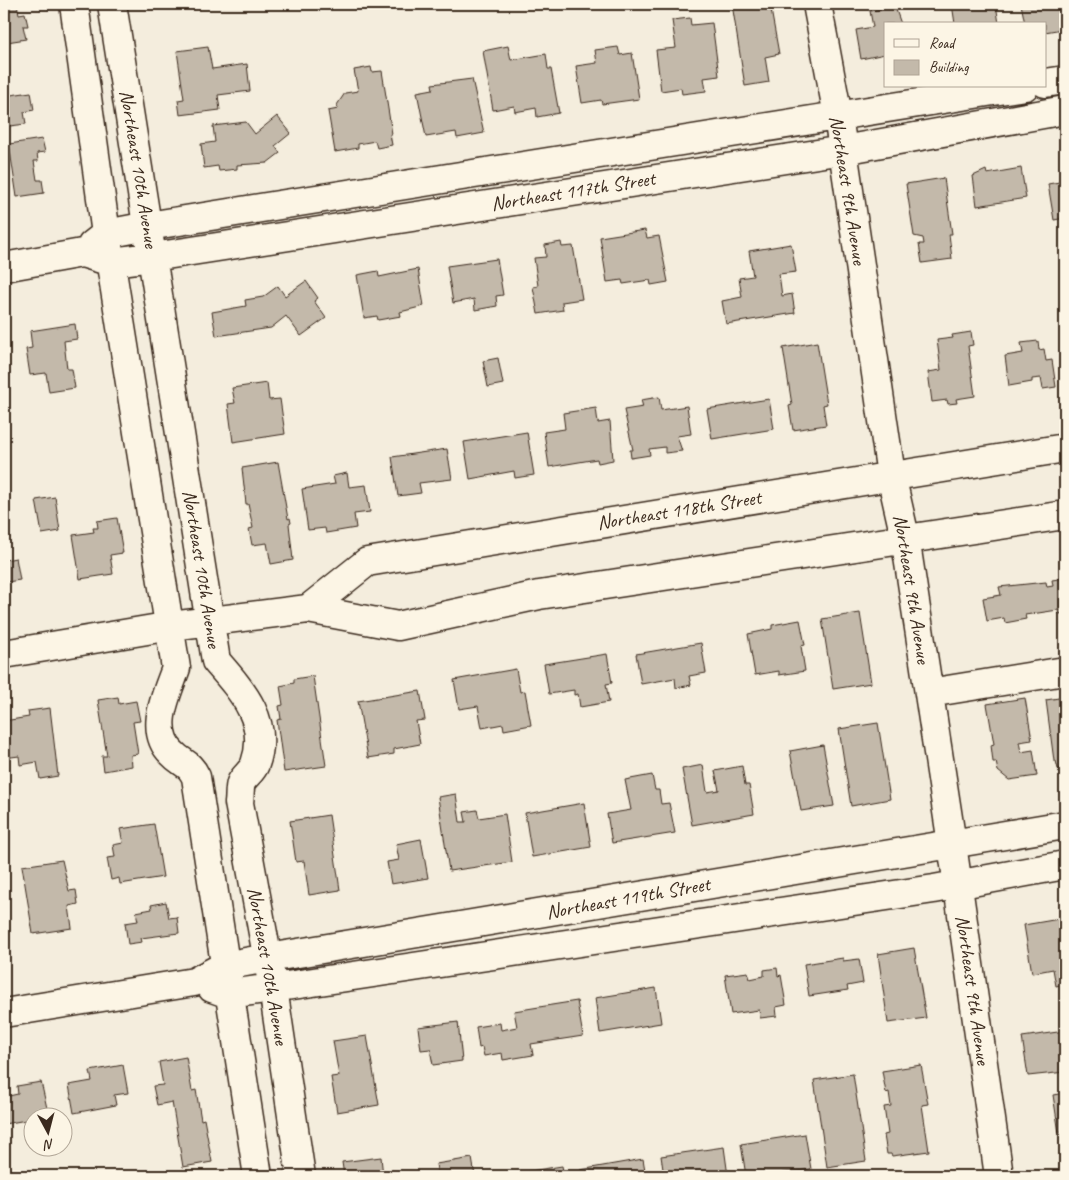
<svg xmlns="http://www.w3.org/2000/svg" width="1069" height="1180" viewBox="0 0 1069 1180" font-family="Caveat,sans-serif">
  <style>
    .building { fill: #c3b9aa; stroke: #3b2a1e }
    .lines { fill: none; stroke-linecap: round; stroke-linejoin: round }
    .minor-casing { stroke: #3b2a1e; stroke-width: 31 }
    .minor { stroke: #fcf5e5; stroke-width: 28 }
    .labels { text-anchor: middle; dominant-baseline: central; stroke-width: 5; stroke-linejoin: round; paint-order: stroke }
    .street-label { font-size: 20px; fill: #3b2a1e; stroke: #fcf5e5 }
  </style>
  <rect width="100%" height="100%" fill="#f4eddd"/>
  <filter id="ink" filterUnits="userSpaceOnUse"><feTurbulence type="fractalNoise" baseFrequency=".02" numOctaves="2"/><feDisplacementMap in="SourceGraphic" scale="10" xChannelSelector="R" yChannelSelector="G"/><feConvolveMatrix kernelMatrix="1 2 1 2 8 2 1 2 1" color-interpolation-filters="sRGB"/></filter>
  <g filter="url(#ink)">
    <!-- building -->
    <path class="building" d="M4,4H17L19,14L25,13L28,26H23L26,39L7,42L4,29Z
      M163,4H196L164,9Z
      M732,4H770L779,54L765,57L769,82L745,86Z
      M952,4H996L999,24H955Z
      M1021,4H1065V31L1063,32L1062,29L1045,32V24H1025Z
      M895,7L901,24H885V54L861,59L856,30L873,27L870,11Z
      M690,18L691,25L712,23L719,76L704,78L706,91L682,94L681,88L661,91L656,50L676,48L672,20Z
      M508,46L511,60L546,54L548,69H551L559,113L537,117L536,108L515,112L514,106L493,110L483,51Z
      M208,47L212,69L247,64L250,91L218,95L220,110L180,115L178,100L184,99L177,51Z
      M618,47L620,55L632,53L639,99L602,104L601,100L582,103L576,66L597,63L595,50Z
      M371,67L372,72L382,71L392,134H390L392,145L377,148L375,141L358,144V148L335,152L328,111L338,109L337,105L345,93L358,91L354,70Z
      M472,79L484,133L457,138L456,132L426,137L417,92L433,89L432,84Z
      M31,92L34,110L24,112L26,124L10,126L9,120L4,121V96Z
      M277,116L291,133L275,146L280,153L267,163L237,165V169L219,171L218,166L204,168L201,144L215,142L213,126L246,122L255,134Z
      M42,139L45,152L37,153L38,161H34L37,180H42L44,193L17,197L9,144Z
      M1021,168L1026,198L977,206L973,176L986,170L987,174Z
      M944,178L952,234H949L952,259L922,263L919,244H924L923,238L914,236L906,184Z
      M1065,181V218L1054,220L1048,184Z
      M645,230L647,238L659,236L668,282L651,285L650,280L623,284L622,280L607,282L600,237Z
      M561,242L562,247L573,246L582,299L562,302L563,310L538,314L533,287L538,286L534,258L546,257L545,245Z
      M791,244L796,272L779,274L782,296L792,294L795,313L726,324L722,301L742,297L739,278L753,276L749,251Z
      M497,259L503,295L496,296L497,306L475,310L474,299L453,303L447,266Z
      M418,269L424,306L400,312L401,316L378,320L377,316L364,318L357,275L378,271L379,277Z
      M306,281L318,298L314,301L326,318L301,336L286,316L271,328L216,336L212,312L246,306L245,300L263,297L278,286L285,296Z
      M75,324L77,339L64,341L67,369H72L75,388L49,392L46,373L30,375L26,349L32,348L30,331Z
      M971,332L973,345L968,346L975,396L956,399L957,403L948,404L947,400L932,402L928,372L941,370L937,340L953,338L952,335Z
      M1038,341L1039,350L1044,349L1046,361L1052,360L1056,387L1043,389L1041,378L1032,379V382L1009,386L1005,356L1023,353L1021,343Z
      M817,342L827,404L823,405L826,425L793,430L789,406L792,405L783,348Z
      M498,358L503,384L488,387L483,361Z
      M267,383L269,400L280,399L285,434L233,442L228,404L235,403L232,388Z
      M659,397L661,410L687,406L691,434L677,436L682,451L665,453V447L649,449L650,455L631,458L630,450H633L624,410L643,407L641,400Z
      M769,399L774,429L712,439L707,409Z
      M596,408L598,423L610,421L613,460L598,463L597,459L549,467L544,432L565,429L563,413Z
      M527,432L534,475L515,478L514,471L470,479L464,442Z
      M447,449L452,479L419,483L421,493L398,496L392,457Z
      M278,462L288,519L290,518L291,523L289,524L293,560L271,564L267,543L252,545L249,529L253,528L248,504H246L242,468Z
      M347,473L349,487L366,485L370,512L354,514L356,528L326,533L325,528L308,530L302,489L335,484L333,476Z
      M55,497L60,531L42,534L36,500Z
      M117,518L123,553L110,555L113,574L80,579L73,535L94,532L93,528H98L97,521Z
      M4,554L5,560L16,558L20,580L7,582L8,591L4,592Z
      M1065,578V613L1059,614L1058,610L1025,615L1026,619L1005,623L1004,618L987,621L983,598L1001,595L999,587L1046,582L1047,587L1053,586L1052,580Z
      M860,613L871,683L833,689L822,619Z
      M800,620L805,645L801,646L805,671L779,675V671L755,675L748,634L772,629V625Z
      M701,643L706,673L689,676L691,685L676,688L675,678L641,684L636,654Z
      M607,654L612,683L606,684L609,702L580,707L578,694L574,695V690L549,694L544,664Z
      M516,669L520,692L525,691L531,725L504,730L503,724L482,728L478,706L459,709L454,680Z
      M313,676L326,766L284,772L277,720L281,719L279,706L283,705L280,686L294,683V679Z
      M420,691L425,720L416,721L420,744L394,749V754L368,758L358,701Z
      M118,697L119,704L136,701L140,721L133,722L138,754L131,755L132,766L104,771L102,756H107L98,700Z
      M1065,697V768L1058,769L1056,761H1054L1046,700Z
      M1025,698L1032,740L1019,742L1021,752L1033,750L1037,776L1009,780L998,771L996,762H993L991,745L994,744L987,704Z
      M50,708L58,776L40,779L37,762L20,765L19,756L4,758V721L29,717L28,711Z
      M878,723L890,799L851,806L839,729Z
      M823,745L834,806L801,811L790,751Z
      M703,765L707,792L719,790L715,771L742,766L745,785H749L754,814L692,825L682,769Z
      M652,775L655,790H659L661,804L669,803L675,833L612,843L607,814L631,810L625,780Z
      M456,794L460,822H466L464,812L477,810L479,818L505,814L512,862L449,871L438,797Z
      M584,803L591,847L532,857L525,813Z
      M329,815L340,890L309,895L304,861L296,862L290,821Z
      M154,824L163,877L120,884L119,878L111,880L107,858L115,857L113,845L123,843L120,829Z
      M421,839L428,878L391,884L387,862L399,860L396,844Z
      M62,860L69,891L76,890L78,904L69,906L72,928L33,934L22,866Z
      M166,902L169,918L177,917L179,933L141,938L142,942L128,944L125,923L138,921L136,912L152,909L151,905Z
      M1065,918V984L1056,986L1053,969L1032,973L1024,925Z
      M914,948L926,1018L888,1023L878,954Z
      M843,958V961L859,959L863,983L847,986L848,990L809,996L804,964Z
      M777,968L778,976L781,975L786,1005L776,1007L777,1016L760,1018L759,1010L731,1014L725,975L748,972L750,979L764,976V970Z
      M656,988L661,1023L600,1033L595,998Z
      M577,1001L583,1036L531,1044L533,1055L503,1060L502,1053L484,1056L482,1047L479,1048L476,1027L500,1023L501,1030L517,1027L514,1011Z
      M458,1022L462,1061L433,1065L430,1049L421,1050L418,1027Z
      M1065,1031V1072L1028,1076L1022,1037Z
      M367,1036L379,1105L337,1112L331,1077L339,1076L333,1041Z
      M186,1057L192,1091L196,1090L201,1120L204,1119L212,1162L183,1167L172,1102L157,1105L153,1086L163,1085L159,1062Z
      M123,1065L128,1093L114,1095L116,1105L74,1113L69,1085L92,1081L90,1071Z
      M921,1065L928,1104L922,1105L929,1151L892,1156L891,1154H887L884,1135L888,1134L884,1107L891,1106L889,1092L886,1093L882,1071Z
      M853,1074L866,1161L827,1167L814,1080Z
      M41,1082L49,1117L32,1118V1119L4,1124V1097L18,1094L17,1086Z
      M1065,1093V1132L1059,1133L1053,1095Z
      M805,1134L811,1169L765,1176H746L741,1144Z
      M724,1147L728,1176H664L661,1156Z
      M381,1157L383,1176H344L342,1162Z
      M472,1158L475,1176H438L436,1164Z
      M643,1159L646,1176H581L580,1170Z
      M562,1166L564,1176H499Z"/>
    <g class="lines">
      <defs>
        <path id="minor" d="M74,4L106,234L176,668C167,694 148,730 172,753C182,764 189,762 196,777L258,1176
          M112,4L216,661C243,692 270,722 255,764C252,772 244,776 241,783C239,789 240,797 239,803L273,988L301,1176
          M817,4L838,116L891,475L905,537L952,844L999,1176
          M1045,83L1065,80
          M92,245L106,234L148,226L1025,86
          M4,267L82,253L111,262L153,257L843,150L1065,110
          M308,609L367,562L1065,448
          M4,654L171,626L308,609L398,626L539,595L1065,515
          M929,693L1065,671
          M212,988L229,994L273,988L934,889L1065,865
          M4,1013L194,982L224,966L268,958L1065,825"/>
      </defs>
      <!-- minor casing -->
      <use href="#minor" class="minor-casing"/>
      <!-- minor -->
      <use href="#minor" class="minor"/>
    </g>
  </g>
  <g class="labels">
    <!-- street labels -->
    <g class="street-label">
      <text transform="translate(139 169) rotate(81)">Northeast 10th Avenue</text>
      <text transform="translate(848 190) rotate(81)">Northeast 9th Avenue</text>
      <text transform="translate(573 191) rotate(-9)">Northeast 117th Street</text>
      <text transform="translate(679 510) rotate(-9)">Northeast 118th Street</text>
      <text transform="translate(202 569) rotate(81)">Northeast 10th Avenue</text>
      <text transform="translate(912 589) rotate(81)">Northeast 9th Avenue</text>
      <text transform="translate(628 898) rotate(-10)">Northeast 119th Street</text>
      <text transform="translate(268 966) rotate(80)">Northeast 10th Avenue</text>
      <text transform="translate(973 990) rotate(82)">Northeast 9th Avenue</text>
    </g>
  </g>
  <!-- margin -->
  <rect width="1069" height="1180" fill="none" stroke="#fcf5e5" stroke-width="20"/>
  <rect x="10" y="10" width="1049" height="1160" fill="none" stroke="#3b2a1e" stroke-width="2" filter="url(#ink)"/>
  <!-- legend -->
  <rect x="884" y="22" width="162" height="65" fill="#fcf5e5" stroke="#afa495"/>
  <rect x="894" y="39" width="25" height="8" fill="#fcf5e5" stroke="#afa495"/>
  <text x="929" y="48" font-size="15" fill="#3b2a1e">Road</text>
  <rect x="894" y="60" width="25" height="15" fill="#c3b9aa" stroke="#afa495"/>
  <text x="929" y="72" font-size="15" fill="#3b2a1e">Building</text>
  <!-- north arrow -->
  <g transform="translate(48 1132) rotate(173)"><circle r="24" fill="#fcf5e5" stroke="#afa495"/>
  <path d="M0-4L9 19L0 12L-9 19Z" fill="#3b2a1e"/>
  <text y="-8" font-size="14" font-weight="bold" text-anchor="middle" fill="#3b2a1e">N</text>
  </g>
</svg>
